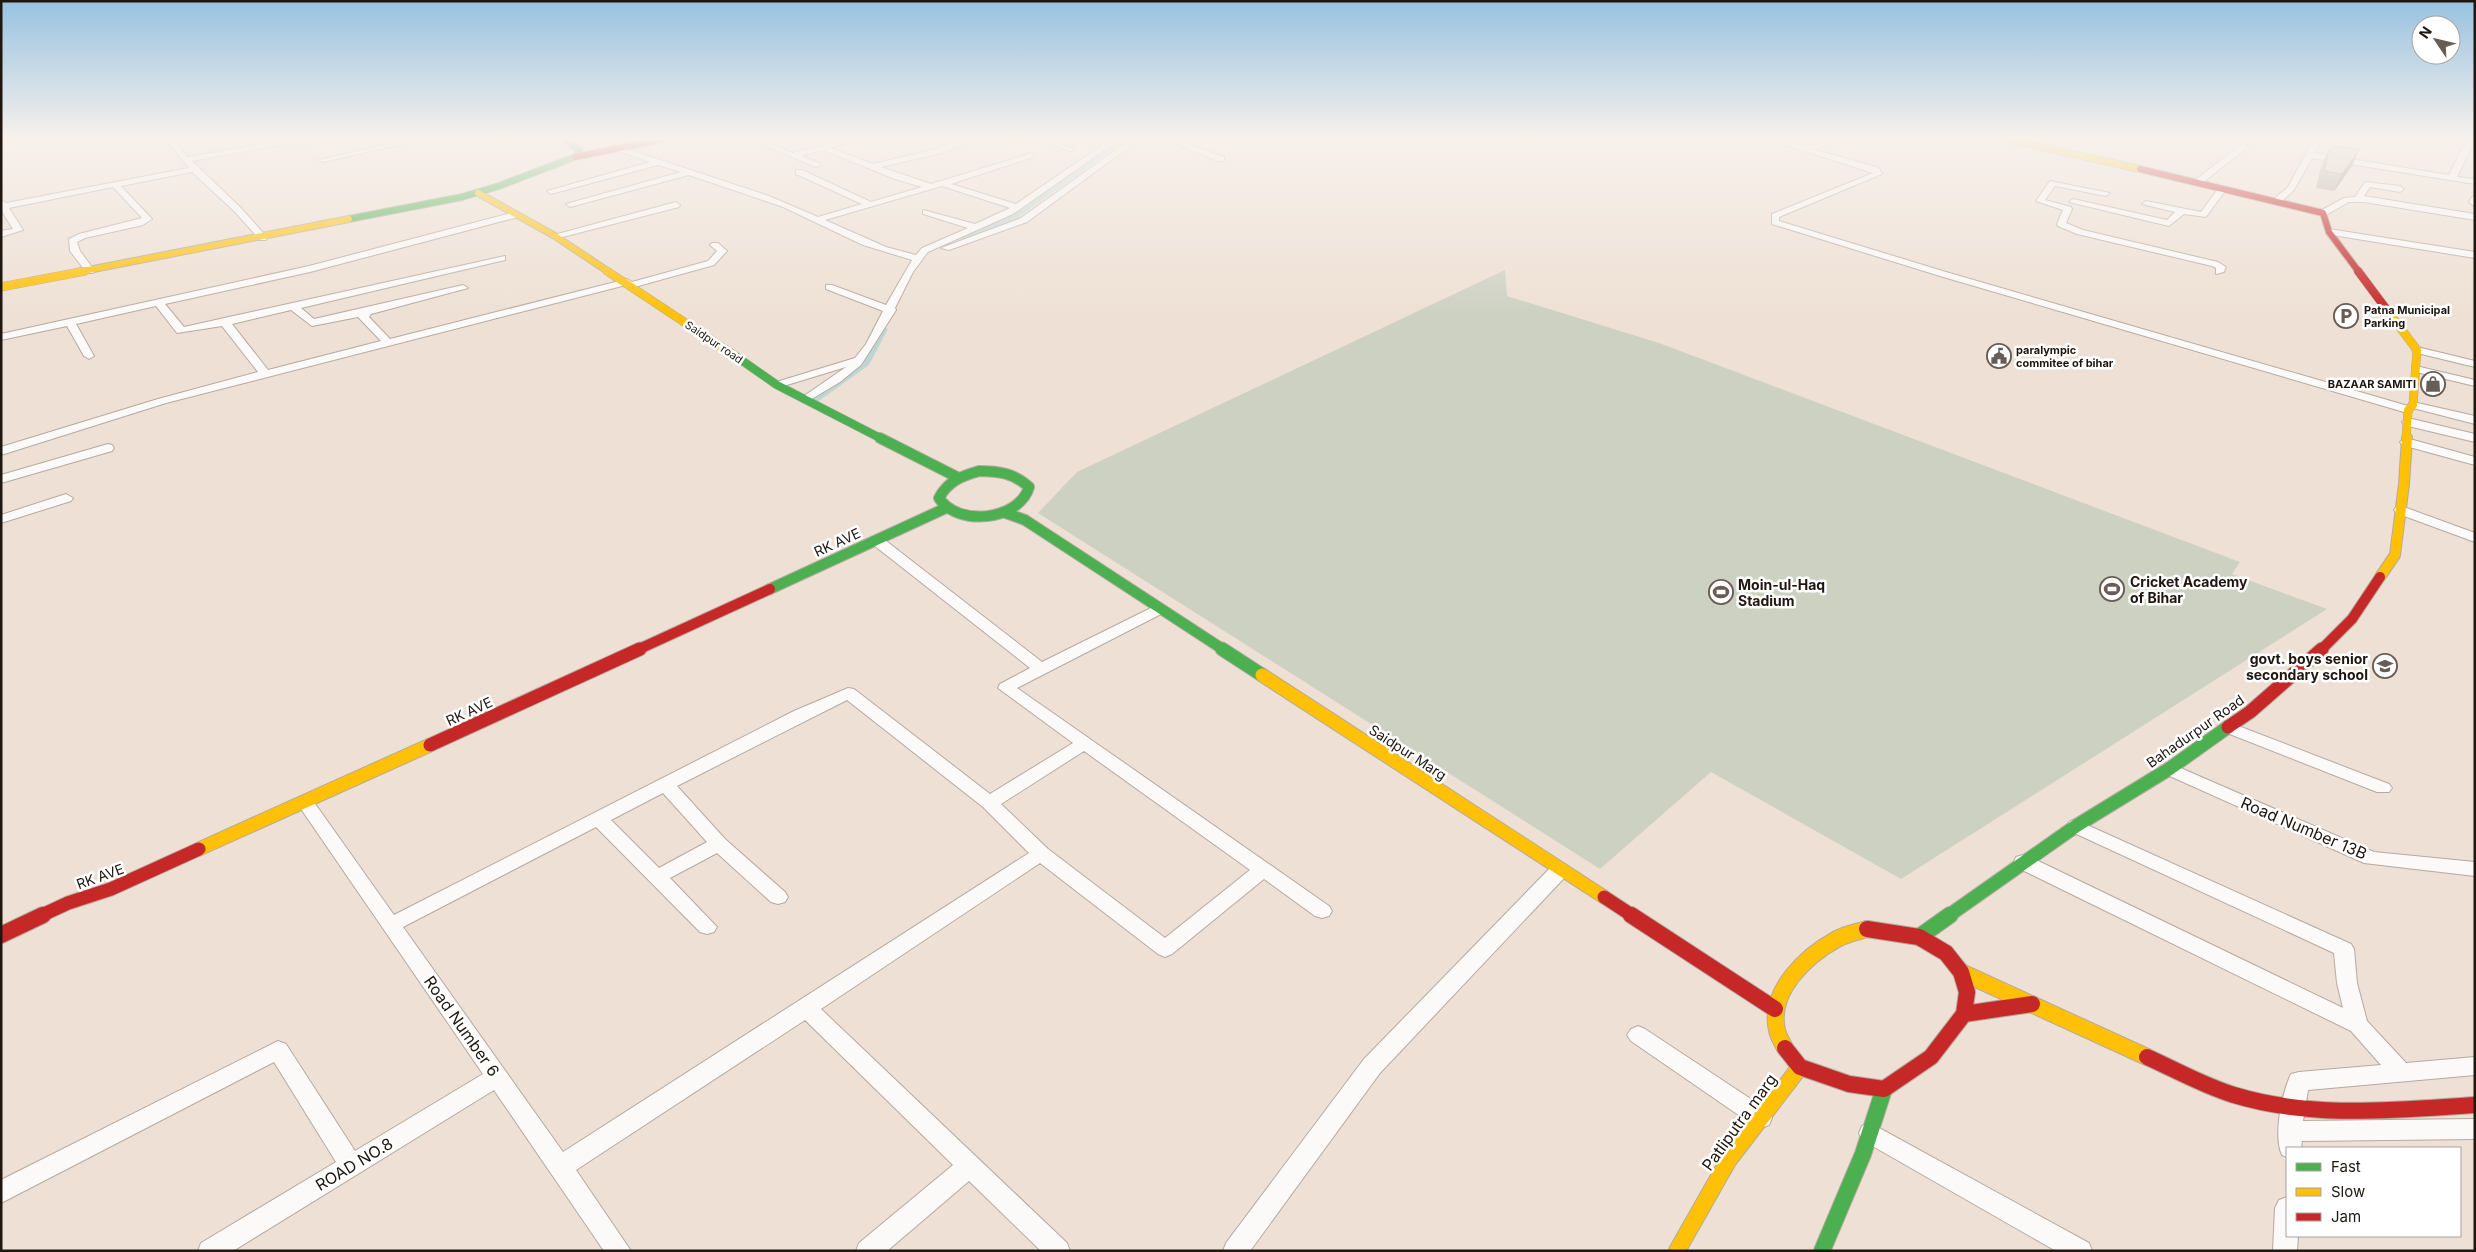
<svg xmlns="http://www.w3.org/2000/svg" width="2476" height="1252" viewBox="0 0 2476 1252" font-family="Inter,sans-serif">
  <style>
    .green { fill: #cdd1c2 }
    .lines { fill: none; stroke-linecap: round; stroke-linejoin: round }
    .canal { fill: #bed6d3; fill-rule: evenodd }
    .street-casing { stroke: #b4aaa0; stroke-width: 2 }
    .fast-far4-casing { stroke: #b4aaa0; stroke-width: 8 }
    .fast-far3-casing { stroke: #b4aaa0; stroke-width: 9 }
    .fast-far2-casing { stroke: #b4aaa0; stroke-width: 12 }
    .fast-far1-casing { stroke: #b4aaa0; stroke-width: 15 }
    .fast-casing { stroke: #b4aaa0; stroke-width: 18 }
    .slow-far4-casing { stroke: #b4aaa0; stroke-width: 8 }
    .slow-far3-casing { stroke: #b4aaa0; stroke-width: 9 }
    .slow-far2-casing { stroke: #b4aaa0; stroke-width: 12 }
    .slow-far1-casing { stroke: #b4aaa0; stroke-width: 15 }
    .slow-casing { stroke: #b4aaa0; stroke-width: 18 }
    .jam-far4-casing { stroke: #b4aaa0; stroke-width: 8 }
    .jam-far3-casing { stroke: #b4aaa0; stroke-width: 9 }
    .jam-far2-casing { stroke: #b4aaa0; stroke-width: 12 }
    .jam-far1-casing { stroke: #b4aaa0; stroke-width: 15 }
    .jam-casing { stroke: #b4aaa0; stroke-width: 18 }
    .street { fill: #fcfaf9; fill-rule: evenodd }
    .fast-far4 { stroke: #4caf50; stroke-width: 6 }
    .fast-far3 { stroke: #4caf50; stroke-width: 8 }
    .fast-far2 { stroke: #4caf50; stroke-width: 10 }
    .fast-far1 { stroke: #4caf50; stroke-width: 13 }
    .fast { stroke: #4caf50; stroke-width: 16 }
    .slow-far4 { stroke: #ffc107; stroke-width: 6 }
    .slow-far3 { stroke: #ffc107; stroke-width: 8 }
    .slow-far2 { stroke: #ffc107; stroke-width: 10 }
    .slow-far1 { stroke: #ffc107; stroke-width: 13 }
    .slow { stroke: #ffc107; stroke-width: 16 }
    .jam-far4 { stroke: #c62828; stroke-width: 6 }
    .jam-far3 { stroke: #c62828; stroke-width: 8 }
    .jam-far2 { stroke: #c62828; stroke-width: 10 }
    .jam-far1 { stroke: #c62828; stroke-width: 13 }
    .jam { stroke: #c62828; stroke-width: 16 }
    .wall { fill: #b5ada5 }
    .shaded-wall { fill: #948d86 }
    .building { fill: #d3c9c0; stroke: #948d86 }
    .labels { text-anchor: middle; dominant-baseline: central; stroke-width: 5; stroke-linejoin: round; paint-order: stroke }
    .far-poi-label { font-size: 11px; font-weight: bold; fill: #1e160f; stroke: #fff; text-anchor: start }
    .far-street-label { font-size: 11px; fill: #1e160f; stroke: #fff }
    .street-label { font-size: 14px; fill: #1e160f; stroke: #fff }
    .poi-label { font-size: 14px; font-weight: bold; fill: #1e160f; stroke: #fff; text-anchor: start }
    .near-street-label { font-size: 16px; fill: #1e160f; stroke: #fff }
  </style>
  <rect width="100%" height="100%" fill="#eee0d4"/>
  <!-- green -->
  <path class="green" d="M1505,270L1507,296L1659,343L2240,562L2232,574L2327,609L1901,879L1711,772L1600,869L1038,513L1077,472Z"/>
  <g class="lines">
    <!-- canal -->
    <path class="canal" d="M1115,139H1127L1019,217L966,238L962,239L956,235L1011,213Z
      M881,325L888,329L869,365L816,403H806L803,400L806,397L858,360L874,329Z"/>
    <defs>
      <path id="street" d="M165,139H173L188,157L284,140L328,139L301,145L284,144L192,161L241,208L266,236V240H260L235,212L192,172L121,186L152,219L143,225L85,238L77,242L80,251L95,271L93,273H87L70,251L69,239L79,234L142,218L113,187L9,208L23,230L1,237V231L13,229L1,210V200L6,203L189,168Z
        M410,139H425L323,162L319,160Z
        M748,139H759L793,153L845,139H858L831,148L873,164L936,149L959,139H965V143L942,153L881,167L931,184L1033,153V157L951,184L1016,204L1111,139H1120L1013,214L928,252L913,272L895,308L896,310L861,365L840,382L805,403L799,400L801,398L846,367L777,388L771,385L773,383L855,358L866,344L883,311L826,289V285H832L886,305L912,260L863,245L783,207L689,175L570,207L566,204L681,172L658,165L551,194L547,191L650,162L618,151L617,149L621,147L769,196L818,217L862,204L796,174V170H802L871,202L922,187L895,179L823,150L801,156L819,163L820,165L816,167ZM942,186L1010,208L975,224L923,210V214L968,228L922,248L916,255L886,247L825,220Z
        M1033,139H1045L1074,149L1070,151Z
        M1131,139H1140L1027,222L949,250L941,248L1021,218Z
        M1195,139H1207L1190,145L1224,157V161H1218L1178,145Z
        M1767,139C1780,139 1790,144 1803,146C1814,148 1833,139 1847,139L1813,149L1879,168L1882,174L1779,217V221L1946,272L2408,406L2409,403L2413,402L2475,416V424L2413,408L2412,412H2404L1940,276L1772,224V214L1873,173Z
        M2032,139H2043L2026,146L2022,144Z
        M2314,139H2322L2314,153L2449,175L2467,139H2475L2457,177L2475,179V184L2312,158L2294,190L2280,203H2274V199L2288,187Z
        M2242,144L2249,146L2201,184H2195V180Z
        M2050,181L2110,193L2106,196L2055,186L2045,200L2071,207L2072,209L2066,223L2083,230L2218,262L2226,267L2224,272L2216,274V268L2212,266L2077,234L2058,226L2057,224L2063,210L2036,201Z
        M2365,182L2400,186L2404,189L2400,192L2370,187L2364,196L2475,214V220L2364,202H2349L2326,215H2320V211L2344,198L2355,197Z
        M2220,186L2227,188L2206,217L2184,214L2169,226L2069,202L2073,199L2167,220L2175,212L2142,204L2146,201L2201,212Z
        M2472,197H2475V207L2469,202Z
        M676,202L680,205L679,207L555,239L550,236Z
        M515,212L518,213V217L310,272L165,304L184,327L505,256V260L301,308L314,319L463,285L468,288L371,314L369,317L390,339L627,279L632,282L708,261L717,251L710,245L712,243H718L727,251L714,265L631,288L626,285L166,403L1,455V447L158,399L258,372L222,326L177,333L156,306L76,324L94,356L89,359L84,356L67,326L1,340V334L309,266ZM291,310L312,326L358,317L381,341L268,370L232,324Z
        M2329,229L2475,252V258L2326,234V230Z
        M2417,347L2475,361V367L2413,352L2412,350Z
        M2416,366L2475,380V386L2412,371V367Z
        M2408,418L2475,434V442L2404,425L2402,422Z
        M2406,438L2475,457V465L2402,445L2400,442Z
        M108,444L112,445L114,448L112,451L1,483V475Z
        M66,494L73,498L71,501L1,523V515Z
        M2401,506L2475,533V542L2396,513L2394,510L2396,507Z
        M876,536L881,537L1042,662L1155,606H1165L1167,609L1165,612L1017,688L1329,906L1332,911L1329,916L1322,918L1315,916L1264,879L1172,954L1165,957L1158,954L1040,863L821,1009L1067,1243L1070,1251H1041L969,1181L887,1251H856L859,1243L953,1165L805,1020L576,1170L631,1251H604L494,1090L233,1251H198L201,1243L336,1162L274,1062L1,1203V1180L278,1041L286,1044L355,1151L483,1074L299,806L296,802L299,798L305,796L311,798L394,915L794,711L848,688L854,689L990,794L1073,743L998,688L1000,684L1030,668L871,543L869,540ZM847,700L983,807L1029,853L563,1152L403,927L596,827L700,932L707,934L714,932L717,927L670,878L717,853L771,902L778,904L785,902L788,897L785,892L725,839L677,786ZM1084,751L1250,870L1165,938L1048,849L1001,804ZM663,793L707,842L659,868L611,820Z
        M2228,722L2389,784L2392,788L2389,792H2377L2222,731L2220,727L2222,723Z
        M2169,763L2374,852L2475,862V876L2364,863L2163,773L2160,769L2163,765Z
        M2076,820L2351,944L2354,949L2357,983L2367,1021L2406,1063L2475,1057V1075L2308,1090L2303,1121L2475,1119V1139L2302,1141L2301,1148H2287V1157L2282,1155C2273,1136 2282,1093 2291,1074L2299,1072L2381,1065L2351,1031L2016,867L2014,862L2016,857L2023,855L2030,857L2343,1008L2337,983L2334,953L2070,831L2067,826L2070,821Z
        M1560,863L1567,865L1569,870L1567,875L1380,1073L1250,1251H1223L1226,1243L1364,1059L1553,865Z
        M1638,1026L1645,1029L1769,1111L1772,1118L1769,1125L1761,1128L1753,1125L1631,1041L1627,1035L1631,1029Z
        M1870,1123L2089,1243L2092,1251H2056L1862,1140L1859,1133L1862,1126Z
        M2287,1197V1236H2298L2297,1251H2273L2275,1208L2279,1200Z"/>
      <path id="fast-far4" d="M349,219L462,197L499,186L575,157L579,150L564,139"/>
      <path id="fast-far3" d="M734,355L777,385L882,439"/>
      <path id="fast-far2" d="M880,438L957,477
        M979,471C998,471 1014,473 1029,487C1019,521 957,527 939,498C948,481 962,476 979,471Z
        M1003,512L1025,520L1224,650
        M770,589L946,508"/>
      <path id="fast-far1" d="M1222,649L1262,675
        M1948,916L2076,826L2169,769L2228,727"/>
      <path id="fast" d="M1919,937L1950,915
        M1822,1251L1863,1154L1884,1089"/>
      <path id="slow-far4" d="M2006,139L2140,169
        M478,193L555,236L609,272
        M78,272L349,219"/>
      <path id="slow-far3" d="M607,271L734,355
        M1,287L85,271
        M2387,310L2417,350L2413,405L2408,410L2406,439"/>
      <path id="slow-far2" d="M2380,577L2395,555L2404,484L2407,438"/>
      <path id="slow-far1" d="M1262,675L1604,897
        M199,849L430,745"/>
      <path id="slow" d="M1961,972L2147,1057
        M1785,1048C1782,1042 1778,1036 1777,1030C1768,991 1806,956 1837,939C1846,934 1857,932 1867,929
        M1677,1251L1728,1161L1800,1067"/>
      <path id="jam-far4" d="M575,157L664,139
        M2140,169L2323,213L2329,232L2359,272"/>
      <path id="jam-far3" d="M2358,271L2387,310"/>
      <path id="jam-far2" d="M637,650L770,589
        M2321,650L2352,619L2380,577"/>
      <path id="jam-far1" d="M2228,727L2250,712L2322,649
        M430,745L640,649
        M1604,897L1633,916
        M40,916L68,903L111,889L199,849"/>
      <path id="jam" d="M1631,915L1775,1009
        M1,935L43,915
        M1964,1014L2032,1004
        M1785,1048L1800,1067L1849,1084L1884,1089L1931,1057L1964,1014L1967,992L1961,972L1946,953L1919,937L1867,929
        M2147,1057C2176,1070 2204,1086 2234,1095C2313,1119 2394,1110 2475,1105"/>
    </defs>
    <!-- street casing -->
    <use href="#street" class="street-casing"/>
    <!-- fast-far4 casing -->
    <use href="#fast-far4" class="fast-far4-casing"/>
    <!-- fast-far3 casing -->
    <use href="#fast-far3" class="fast-far3-casing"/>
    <!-- fast-far2 casing -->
    <use href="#fast-far2" class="fast-far2-casing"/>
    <!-- fast-far1 casing -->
    <use href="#fast-far1" class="fast-far1-casing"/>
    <!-- fast casing -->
    <use href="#fast" class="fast-casing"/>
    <!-- slow-far4 casing -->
    <use href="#slow-far4" class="slow-far4-casing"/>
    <!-- slow-far3 casing -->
    <use href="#slow-far3" class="slow-far3-casing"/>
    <!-- slow-far2 casing -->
    <use href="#slow-far2" class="slow-far2-casing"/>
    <!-- slow-far1 casing -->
    <use href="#slow-far1" class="slow-far1-casing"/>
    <!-- slow casing -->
    <use href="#slow" class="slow-casing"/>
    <!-- jam-far4 casing -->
    <use href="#jam-far4" class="jam-far4-casing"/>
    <!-- jam-far3 casing -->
    <use href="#jam-far3" class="jam-far3-casing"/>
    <!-- jam-far2 casing -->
    <use href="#jam-far2" class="jam-far2-casing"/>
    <!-- jam-far1 casing -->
    <use href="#jam-far1" class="jam-far1-casing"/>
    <!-- jam casing -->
    <use href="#jam" class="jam-casing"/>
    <!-- street -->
    <use href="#street" class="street"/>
    <!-- fast-far4 -->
    <use href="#fast-far4" class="fast-far4"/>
    <!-- fast-far3 -->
    <use href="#fast-far3" class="fast-far3"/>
    <!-- fast-far2 -->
    <use href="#fast-far2" class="fast-far2"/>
    <!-- fast-far1 -->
    <use href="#fast-far1" class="fast-far1"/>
    <!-- fast -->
    <use href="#fast" class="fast"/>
    <!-- slow-far4 -->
    <use href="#slow-far4" class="slow-far4"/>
    <!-- slow-far3 -->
    <use href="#slow-far3" class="slow-far3"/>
    <!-- slow-far2 -->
    <use href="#slow-far2" class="slow-far2"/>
    <!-- slow-far1 -->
    <use href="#slow-far1" class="slow-far1"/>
    <!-- slow -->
    <use href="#slow" class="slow"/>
    <!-- jam-far4 -->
    <use href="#jam-far4" class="jam-far4"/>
    <!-- jam-far3 -->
    <use href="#jam-far3" class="jam-far3"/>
    <!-- jam-far2 -->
    <use href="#jam-far2" class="jam-far2"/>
    <!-- jam-far1 -->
    <use href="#jam-far1" class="jam-far1"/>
    <!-- jam -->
    <use href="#jam" class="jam"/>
  </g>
  <!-- wall -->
  <path class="wall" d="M2329,150L2352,166L2334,191L2316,188L2321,166Z"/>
  <!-- shaded-wall -->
  <path class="shaded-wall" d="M2359,150L2352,166L2334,191L2342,174Z"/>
  <!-- building -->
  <path class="building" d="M2336,146L2359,150L2342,174L2324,171L2329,150Z"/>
  <!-- sky -->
  <linearGradient id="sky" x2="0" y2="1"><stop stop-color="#97c2e0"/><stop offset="0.44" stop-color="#f7f1ec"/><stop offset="1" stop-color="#f7f1ec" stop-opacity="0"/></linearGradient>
  <rect width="2476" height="314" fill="url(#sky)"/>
  <!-- icons -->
  <defs>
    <symbol id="parking-ring" viewBox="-11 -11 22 22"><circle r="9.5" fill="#fff" stroke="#675d54" stroke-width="1.5"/><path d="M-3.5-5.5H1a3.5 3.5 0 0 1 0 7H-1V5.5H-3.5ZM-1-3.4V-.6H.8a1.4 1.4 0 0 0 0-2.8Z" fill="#675d54"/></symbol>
    <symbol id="civic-ring" viewBox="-11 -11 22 22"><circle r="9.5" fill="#fff" stroke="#675d54" stroke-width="1.5"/><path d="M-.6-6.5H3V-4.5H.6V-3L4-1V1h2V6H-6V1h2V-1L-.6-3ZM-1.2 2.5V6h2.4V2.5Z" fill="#675d54"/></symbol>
    <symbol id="shop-ring" viewBox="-11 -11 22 22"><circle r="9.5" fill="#fff" stroke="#675d54" stroke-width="1.5"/><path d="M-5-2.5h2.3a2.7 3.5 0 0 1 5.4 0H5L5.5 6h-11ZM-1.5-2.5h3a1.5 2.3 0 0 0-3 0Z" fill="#675d54"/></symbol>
    <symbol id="stadium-ring" viewBox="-11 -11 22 22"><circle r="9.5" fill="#fff" stroke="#675d54" stroke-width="1.5"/><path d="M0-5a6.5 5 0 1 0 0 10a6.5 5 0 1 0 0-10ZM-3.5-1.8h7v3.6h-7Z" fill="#675d54"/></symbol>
    <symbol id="school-ring" viewBox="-11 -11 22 22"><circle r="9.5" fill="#fff" stroke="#675d54" stroke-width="1.5"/><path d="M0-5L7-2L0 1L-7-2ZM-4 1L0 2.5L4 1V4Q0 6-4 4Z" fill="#675d54"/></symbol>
  </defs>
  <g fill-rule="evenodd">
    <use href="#parking-ring" x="2332" y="302" width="28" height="28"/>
    <use href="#civic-ring" x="1985" y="342" width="28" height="28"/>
    <use href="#shop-ring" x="2419" y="370" width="28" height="28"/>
    <use href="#stadium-ring" x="2098" y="575" width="28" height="28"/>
    <use href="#stadium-ring" x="1707" y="578" width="28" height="28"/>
    <use href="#school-ring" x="2371" y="652" width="28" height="28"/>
  </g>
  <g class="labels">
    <!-- far-poi labels -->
    <g class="far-poi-label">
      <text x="2364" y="310">Patna Municipal<tspan x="2364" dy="13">Parking</tspan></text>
      <text x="2016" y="350">paralympic<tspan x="2016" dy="13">commitee of bihar</tspan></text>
      <text x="2416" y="384" text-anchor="end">BAZAAR SAMITI</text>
    </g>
    <!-- far-street labels -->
    <g class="far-street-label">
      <text transform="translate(714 342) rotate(34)">Saidpur road</text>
    </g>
    <!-- street labels -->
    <g class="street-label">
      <text transform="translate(837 542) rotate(-25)">RK AVE</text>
      <text transform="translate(469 711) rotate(-25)">RK AVE</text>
      <text transform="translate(2195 731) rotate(-35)">Bahadurpur Road</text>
      <text transform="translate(1408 752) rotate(33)">Saidpur Marg</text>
      <text transform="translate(100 876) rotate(-20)">RK AVE</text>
    </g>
    <!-- poi labels -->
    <g class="poi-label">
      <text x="2130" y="581">Cricket Academy<tspan x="2130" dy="16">of Bihar</tspan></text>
      <text x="1738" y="584">Moin-ul-Haq<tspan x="1738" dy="16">Stadium</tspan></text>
      <text x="2368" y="658" text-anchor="end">govt. boys senior<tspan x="2368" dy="16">secondary school</tspan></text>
    </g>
    <!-- near-street labels -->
    <g class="near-street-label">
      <text transform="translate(2304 828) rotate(23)">Road Number 13B</text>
      <text transform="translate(462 1026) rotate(55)">Road Number 6</text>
      <text transform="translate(1739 1122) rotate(-54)">Patliputra marg</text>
      <text transform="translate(354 1164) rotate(-31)">ROAD NO.8</text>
    </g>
  </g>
  <!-- border -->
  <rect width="2476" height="1252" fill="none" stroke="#1e160f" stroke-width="5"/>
  <!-- legend -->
  <rect x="2286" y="1147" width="175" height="90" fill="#ffffff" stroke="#a5a29f"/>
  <rect x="2296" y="1163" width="25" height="8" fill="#4caf50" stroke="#a5a29f"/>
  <text x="2331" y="1172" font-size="15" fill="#1e160f">Fast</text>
  <rect x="2296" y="1188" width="25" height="8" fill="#ffc107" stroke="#a5a29f"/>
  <text x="2331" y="1197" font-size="15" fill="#1e160f">Slow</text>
  <rect x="2296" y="1213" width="25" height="8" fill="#c62828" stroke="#a5a29f"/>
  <text x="2331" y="1222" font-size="15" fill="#1e160f">Jam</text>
  <!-- north arrow -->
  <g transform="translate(2436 40) rotate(305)"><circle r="24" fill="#ffffff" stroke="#a5a29f"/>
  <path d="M0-4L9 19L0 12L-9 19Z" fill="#675d54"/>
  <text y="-8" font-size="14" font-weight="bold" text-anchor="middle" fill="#1e160f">N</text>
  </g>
</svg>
